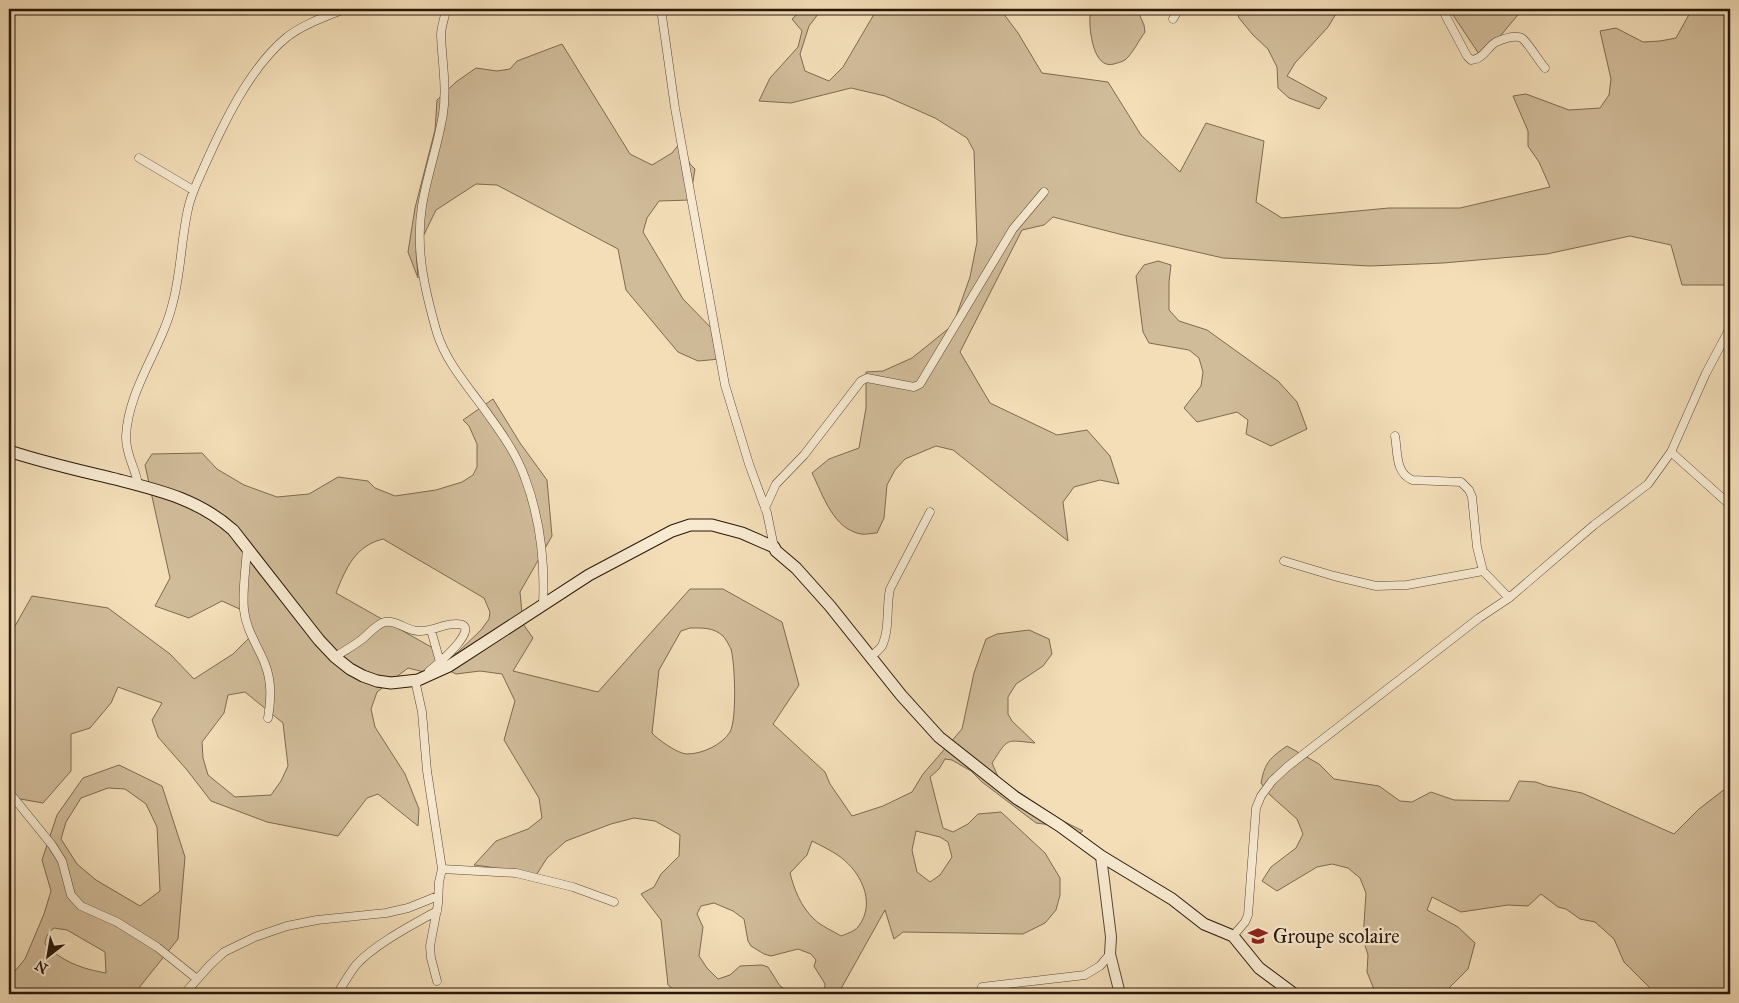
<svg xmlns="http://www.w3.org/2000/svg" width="1739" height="1003" viewBox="0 0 1739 1003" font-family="'IM FELL Great Primer',serif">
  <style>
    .green { fill: #d1bc9a; stroke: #7e6a51; fill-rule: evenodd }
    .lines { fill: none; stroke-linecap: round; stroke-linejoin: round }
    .minor-casing { stroke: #5c4934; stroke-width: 9 }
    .tertiary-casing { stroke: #5c4934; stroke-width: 12 }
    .secondary-casing { stroke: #2a1708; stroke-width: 13 }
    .minor { stroke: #f7ead1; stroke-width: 8 }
    .tertiary { stroke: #f7ead1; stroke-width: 10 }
    .secondary { stroke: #f7ead1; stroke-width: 11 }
    .labels { text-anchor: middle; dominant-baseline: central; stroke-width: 4.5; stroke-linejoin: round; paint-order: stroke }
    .poi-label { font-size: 20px; fill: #2a1708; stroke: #f7ead1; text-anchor: start }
  </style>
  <rect width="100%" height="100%" fill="#f3deb8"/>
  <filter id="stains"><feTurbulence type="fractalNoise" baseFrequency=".004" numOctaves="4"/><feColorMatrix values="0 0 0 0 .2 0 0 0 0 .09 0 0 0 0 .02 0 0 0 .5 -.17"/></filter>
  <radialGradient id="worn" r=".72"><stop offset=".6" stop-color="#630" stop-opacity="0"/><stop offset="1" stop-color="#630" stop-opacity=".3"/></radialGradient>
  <!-- green -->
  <path class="green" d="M803,9H822L809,26L800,54L805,71L829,81L843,67L873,16L875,9H1000L1018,33L1042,73L1108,82L1141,135L1180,172L1206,123L1264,141L1256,202L1282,218L1389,208H1460L1550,187L1539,162L1528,146V131L1513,96L1526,94L1569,110L1600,108L1609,95L1611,79L1600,31L1616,28L1643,42L1660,41L1676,38L1692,9H1730V287L1725,285H1682L1671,245L1630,236L1547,254L1443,263L1370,266L1223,258L1123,235L1053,217L1044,225L1022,230L960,352L990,403L1057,435L1087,430L1110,456L1119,484L1100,480L1074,487L1063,502L1068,541L953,450L936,446L905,459L895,470L887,485L884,518L877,533C872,533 865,535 861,534C833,529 823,495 812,473L829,459L859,448L866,408V372L883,371L912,358L953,325L970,277L977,242L974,151L967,138L935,118L885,96L851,88L791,103L759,101L770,78L798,47L802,31L792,19Z
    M1098,9H1137L1144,25L1145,32C1139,40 1133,53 1125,60C1122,62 1117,63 1114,64C1093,70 1089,29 1090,16Z
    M1236,9H1339L1328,27L1295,63L1287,76L1327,98L1319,109L1289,98L1278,88L1277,67L1268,49L1253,35L1239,18Z
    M1452,9H1544L1522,10L1486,53L1483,60L1453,15Z
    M562,44L630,154L652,165L672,153L680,143L690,164L695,169L690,200L659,201L647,218L643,232L683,299L718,335L720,359L698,361L678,352L626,290L618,249L497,185L476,184L436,210L416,251L418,278L408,252L415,208L435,130L437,100L456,82L476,68L497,71L510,69L517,61Z
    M1158,261L1171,265L1169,282V310L1179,321L1207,330L1278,381L1297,402L1307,429L1271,446L1246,434L1248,420L1237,412L1197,422L1184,408L1201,386L1203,372L1199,358L1189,350L1149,343L1143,332L1136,276L1144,265Z
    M493,399L520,443L547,480L552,536L520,592L523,624L533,638L513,671L598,692L690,589H723L782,622L799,685L773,724L825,772L830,784L852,816L883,806L912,792L923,774L962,729L974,673L986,639L997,634L1029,630L1049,639L1052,654L1043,666L1016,684L1008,697V714L1012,721L1035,743C1005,740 1009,737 992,763L999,779L1063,821L1083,831L1077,835L1059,826L1036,823L982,782L971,771L952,760L945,759L939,769L930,777L943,828L953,832L968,824L978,814L1001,812L1045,853L1060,878V895L1056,910L1045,923L1023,934L903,932L894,939L885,910L838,994H824L825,984L814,966L816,960L811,954L798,949L771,956L764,954L751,946L748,941L744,919L733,911L714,903L701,906L697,914L703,927L699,956L707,968L718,979L730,975L740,966L762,965L768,967L780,986L793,994H679L668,985L661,920L641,894L654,887L661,874L679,856L680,835L655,821L634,818L611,824L566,841L547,858L535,877L490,867L474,865L496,841L528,829L542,818L539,798L504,740L515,701L502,674L480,671L456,674L442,667L424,672L408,668L377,692L371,709L375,727L405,774L419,809L418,826L378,794L367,798L338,836L267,822L211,801L187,770L158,737L152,720L162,703L118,687L111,703L90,728L71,734V771L43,803L9,797V630L15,626L32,596L108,608L170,654L194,679L233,654L251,636L244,611L222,601L189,618L155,606L170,578L145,465L152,454L202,453L217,469L244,485L277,497L309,494L338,477L368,481L375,488L395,496L436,490L462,482L473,475L477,467V444L469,426L463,420ZM383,539L484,598L490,612L489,619L481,630L457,653L447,656L336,593C346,568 355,546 383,539ZM690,628C702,628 713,627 723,636C725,638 729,645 731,649C735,663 737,720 730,732C722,745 702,754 687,754C678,754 657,739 652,733L659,670L681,631ZM245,692L283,723L288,766L281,781L271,795L235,797L208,775L203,758L202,742L224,713L228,695ZM916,831L940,837L948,842L952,857L940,875L930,882L917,872L912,850ZM812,841C820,845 828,849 836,854C859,868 878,902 858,927C855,931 846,934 841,936C833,931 821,926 814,919C801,907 794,889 790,873L807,855Z
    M1287,746L1319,764L1334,779L1379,786L1400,801L1412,802L1431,792L1454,800L1509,801L1519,781L1536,782L1547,786L1582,793L1674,834L1699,809L1730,785V994H1656L1624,962L1614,939L1595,922L1580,919L1566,909L1558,907L1541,894L1528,906L1508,905L1461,912L1432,897L1427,910L1458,927L1475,943L1468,969L1443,994H1379L1373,987L1367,972L1368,955L1363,939L1366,893L1360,878L1348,868L1332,864L1317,867L1277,891L1262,881L1271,867L1296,848L1303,834L1297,819L1270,795L1261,783C1265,762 1270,758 1287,746Z
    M119,765L162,786L185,857L178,939L134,994H9V978L25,959L44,914L51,891L42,860L57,815L83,778ZM108,788L125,789L146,804L157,827L160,891L140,906L96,880L77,864L61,839L66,822L81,798ZM54,928L67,930L105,952L106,973C83,969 62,962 45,944C46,936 48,933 54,928Z"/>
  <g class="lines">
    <defs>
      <path id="minor" d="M446,9C445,18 441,26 441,35C442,61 447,87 443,114C438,145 427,175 422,206C415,250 425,291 437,333C446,361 465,383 482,406C498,428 516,452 525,478C540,518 545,561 543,604
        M661,9L675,108L725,385L749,464L767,513L774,547
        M1442,9L1467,56L1471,60C1484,59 1487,47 1496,42C1503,39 1517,34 1523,39C1531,47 1538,60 1545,68
        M1173,19L1179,9
        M139,158L193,190
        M1395,436C1398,453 1395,472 1412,480L1461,482L1469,490L1472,497L1477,547L1483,571L1509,598
        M1671,452L1730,505
        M138,485C136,468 126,457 126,437C128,388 162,349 173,302C181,272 181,240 188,209C191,194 198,181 204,167C223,124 250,67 287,37C304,24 325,17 344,9
        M765,508L776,484L804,455L861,381L867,378L914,387L920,384L1013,229L1044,192
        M247,548C246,568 242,590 244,610C246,630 258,646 265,664C272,682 271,699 268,718
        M1284,561L1334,576L1376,586L1407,585L1483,571
        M431,630L440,662
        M335,657C344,651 353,646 361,640C368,635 376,624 385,622C397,620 407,631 418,631C431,632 443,624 455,624C487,623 435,667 429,671
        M870,657C874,654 879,650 882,646C890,629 886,607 890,589L930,512
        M415,680L422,712L427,771L442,869L439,882L438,904L430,946L431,958L437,981
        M9,792L52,845L62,861L71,895L81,906L117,922L157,947L197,979
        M442,869L516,873L573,887L614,902
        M1233,936L1245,922L1248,915L1256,808L1261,796L1272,781L1287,767L1479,618L1509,598L1594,525L1648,484L1671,452L1706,373L1730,328
        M982,987L1085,975L1100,966L1110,954
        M184,994L210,965L224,952L255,937L287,926L317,920L386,913L408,908L438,896
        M337,994C343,985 349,974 356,965C375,944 412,925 437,911"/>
      <path id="tertiary" d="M1101,856L1111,937L1110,954L1120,994"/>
      <path id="secondary" d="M9,451C45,463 82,471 119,480C162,491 199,500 233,530L319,640L335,657L350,669L363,676L377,681L391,683L418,680L449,666L589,575L672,531L690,525H712L742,533L774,547L776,551L796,568L830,606L901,695L939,737L1016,798L1060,826L1101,856L1172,899L1204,924L1233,936L1259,968L1294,994"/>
    </defs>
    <!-- minor casing -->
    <use href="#minor" class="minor-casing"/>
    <!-- tertiary casing -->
    <use href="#tertiary" class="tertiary-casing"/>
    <!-- secondary casing -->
    <use href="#secondary" class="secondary-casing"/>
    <!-- minor -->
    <use href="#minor" class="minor"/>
    <!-- tertiary -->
    <use href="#tertiary" class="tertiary"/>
    <!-- secondary -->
    <use href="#secondary" class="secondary"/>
  </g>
  <!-- icons -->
  <defs>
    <symbol id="school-bare" viewBox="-9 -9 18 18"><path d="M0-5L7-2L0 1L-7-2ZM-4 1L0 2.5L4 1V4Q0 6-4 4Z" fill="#8f2418" stroke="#f7ead1" stroke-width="2.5" paint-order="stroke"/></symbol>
  </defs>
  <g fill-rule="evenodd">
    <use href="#school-bare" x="1244" y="922" width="28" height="28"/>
  </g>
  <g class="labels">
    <!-- poi labels -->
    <g class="poi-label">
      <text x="1273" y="936">Groupe scolaire</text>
    </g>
  </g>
  <!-- margin -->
  <rect width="1739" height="1003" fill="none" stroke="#f3deb8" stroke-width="30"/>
  <rect x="10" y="10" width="1719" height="983" fill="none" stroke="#2a1708" stroke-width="2.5"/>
  <rect x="15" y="15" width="1709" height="973" fill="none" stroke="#2a1708"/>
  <!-- north arrow -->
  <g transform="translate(48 956) rotate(211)" stroke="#f7ead1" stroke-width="4" paint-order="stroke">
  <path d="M0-4L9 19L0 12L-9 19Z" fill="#2a1708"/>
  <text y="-8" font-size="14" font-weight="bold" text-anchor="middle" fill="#2a1708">N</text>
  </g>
  <rect width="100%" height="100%" filter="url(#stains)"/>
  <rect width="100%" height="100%" fill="url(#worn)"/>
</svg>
